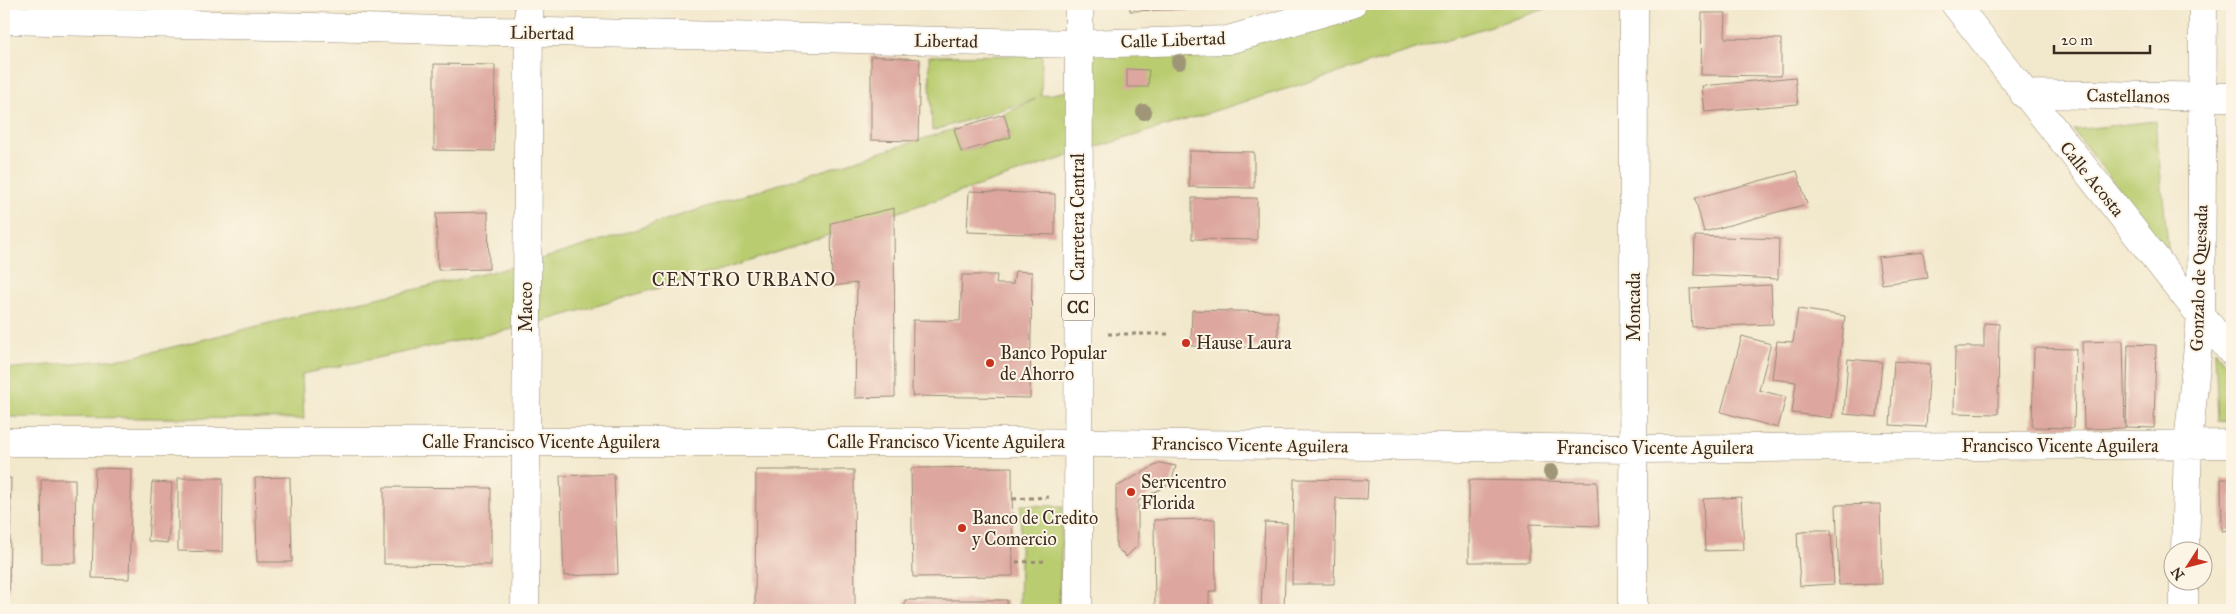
<svg xmlns="http://www.w3.org/2000/svg" width="2236" height="614" viewBox="0 0 2236 614" font-family="'IM FELL Great Primer',serif">
  <style>
    .green { fill: #b9cc70; stroke: #7a7b47 }
    .building { fill: #dda79f }
    .lines { fill: none; stroke-linecap: round; stroke-linejoin: round }
    .minor-casing { stroke: #968975; stroke-width: 29 }
    .highway-casing { stroke: #968975; stroke-width: 29 }
    .path { stroke: #968975; stroke-width: 3; stroke-dasharray: 4 4; stroke-linecap: butt }
    .minor { stroke: #fff; stroke-width: 28 }
    .highway { stroke: #fff; stroke-width: 28 }
    .tree { fill: #9e9677 }
    .poi-dot { fill: #c8321e; stroke: #fcf5e5; stroke-width: 2 }
    .labels { text-anchor: middle; dominant-baseline: central; stroke-width: 4; stroke-linejoin: round; paint-order: stroke }
    .shield { fill: #fcf5e5; stroke: #75675a; stroke-width: 1 }
    .shield-label { font-size: 16px; font-weight: bold; fill: #3b2a1e }
    .street-label { font-size: 18px; fill: #3b2a1e; stroke: #fcf5e5 }
    .poi-label { font-size: 18px; fill: #3b2a1e; stroke: #fcf5e5; text-anchor: start }
    .neighbourhood-label { font-size: 19px; letter-spacing: 1px; fill: #3b2a1e; stroke: #fcf5e5 }
  </style>
  <rect width="100%" height="100%" fill="#fcf5e5"/>
  <filter id="ink" filterUnits="userSpaceOnUse"><feTurbulence type="fractalNoise" baseFrequency=".02" numOctaves="2"/><feDisplacementMap in="SourceGraphic" scale="10" xChannelSelector="R" yChannelSelector="G"/><feConvolveMatrix kernelMatrix="1 2 1 2 8 2 1 2 1" color-interpolation-filters="sRGB"/></filter>
  <filter id="wash" filterUnits="userSpaceOnUse"><feTurbulence type="fractalNoise" baseFrequency=".0096" numOctaves="4" result="noise"/><feDisplacementMap in="SourceGraphic" scale="20" xChannelSelector="R" yChannelSelector="G"/><feGaussianBlur stdDeviation="1.12" result="paint"/><feColorMatrix in="noise" values="0 0 0 0 0 0 0 0 0 0 0 0 0 0 0 0 0 1.4 0 .05"/><feComposite in="paint" operator="in"/></filter>
  <g filter="url(#wash)">
    <rect width="100%" height="100%" fill="#f2e8cc"/>
    <!-- green -->
    <path class="green" d="M1352,4H1562L1078,153L741,264L527,326L302,374L304,419L4,417V369L128,358L298,316L526,264L954,129L961,152L1011,137L1004,114L1036,99L932,131L929,56L1042,55L1041,96L1079,89V44L1228,40Z
      M2155,121L2169,254L2073,130Z
      M2215,350L2232,372V422L2218,421Z
      M1021,505L1063,506L1059,610H1019Z"/>
    <g id="blocks">
      <!-- building -->
      <path class="building" d="M1130,4H1192V9L1130,11Z
        M1702,13H1726L1725,38L1781,39V76L1701,75Z
        M871,56L920,59L918,141L871,140Z
        M434,64L495,65L494,151L434,150Z
        M1127,69L1149,70L1148,87H1127Z
        M1795,77L1798,104L1705,112L1702,86Z
        M1004,114L1011,137L961,152L954,129Z
        M1189,151L1254,152V188L1189,187Z
        M1797,171L1807,204L1704,232L1695,198Z
        M969,191L1055,194V235L967,232Z
        M1192,198H1257V240L1192,239Z
        M894,208L895,397L855,398L857,283L832,286L831,223Z
        M488,212L489,269L438,270L436,213Z
        M1695,236L1779,239L1778,279L1694,275Z
        M1923,252L1927,278L1882,284L1878,257Z
        M1015,271L1032,272L1030,398L912,396L913,320L960,321L962,275H997L996,284H1013Z
        M1771,285L1773,324L1692,327L1690,289Z
        M1798,309L1845,316L1832,418L1792,413L1796,382L1772,379L1777,341L1793,342Z
        M1192,310L1278,312V348L1191,346Z
        M1984,323L1999,324L1998,414L1954,413L1955,347H1984Z
        M1742,336L1771,344L1759,390L1786,397L1778,428L1721,412Z
        M2123,341L2125,428L2084,429L2082,342Z
        M2128,344L2156,345L2154,428L2126,427Z
        M2034,348L2076,349L2074,428L2032,427Z
        M1848,359L1882,362L1877,417L1844,414Z
        M1894,361L1930,364L1926,427L1890,425Z
        M1160,463L1176,466L1171,483L1138,501V545L1126,557L1116,547V487Z
        M1012,467L1013,576L913,577L911,468Z
        M95,468L132,469L129,579L92,578Z
        M756,470H854L855,610H755Z
        M614,474L618,574L564,576L560,476Z
        M290,477L292,562H257L255,478Z
        M4,478H11L9,590H4Z
        M178,478H223L222,552L178,551Z
        M41,479H75L76,563H42Z
        M1294,479L1368,480L1367,499L1336,498L1334,584H1292Z
        M2221,479H2232V530L2222,531Z
        M1469,480L1597,482L1599,526L1529,524V562H1469Z
        M152,482L172,483L168,543L148,541Z
        M384,487L491,488V565L384,564Z
        M1741,497L1744,550L1705,551L1703,499Z
        M1880,504L1882,584L1839,585L1836,505Z
        M1215,519L1216,591H1209V610H1155L1154,520Z
        M1265,522L1287,523L1284,608L1261,607Z
        M1816,530H1831L1834,584L1800,586L1797,533Z
        M905,600H1007V610H905Z"/>
    </g>
  </g>
  <g filter="url(#ink)">
    <use href="#blocks" fill-opacity="0" stroke="#968975" stroke-width="1"/>
    <g class="lines">
      <defs>
        <path id="minor" d="M1955,4L2201,316L2232,352
          M4,20L1079,44L1228,40L1352,4
          M2024,94L2232,97
          M4,442H1012L1635,449L2232,444
          M2185,552L2188,444L2201,316L2203,4
          M525,610L529,4
          M1633,610L1634,4
          M2184,610V582"/>
        <path id="highway" d="M1078,610L1079,4"/>
      </defs>
      <!-- minor casing -->
      <use href="#minor" class="minor-casing"/>
      <!-- highway casing -->
      <use href="#highway" class="highway-casing"/>
      <!-- path -->
      <path class="path" d="M1108,334H1170
        M1013,499L1049,497
        M1016,562L1048,561"/>
      <!-- minor -->
      <use href="#minor" class="minor"/>
      <!-- highway -->
      <use href="#highway" class="highway"/>
    </g>
    <!-- trees -->
    <g class="tree">
      <circle cx="1179" cy="62" r="8"/>
      <circle cx="1144" cy="112" r="8"/>
      <circle cx="1551" cy="472" r="8"/>
    </g>
  </g>
  <!-- markers -->
  <g class="poi-dot">
    <circle cx="1186" cy="343" r="5"/>
    <circle cx="990" cy="363" r="5"/>
    <circle cx="1131" cy="492" r="5"/>
    <circle cx="962" cy="528" r="5"/>
  </g>
  <g class="labels">
    <!-- shield labels -->
    <rect class="shield" x="1062" y="293.5" width="32" height="27" rx="4"/>
    <g class="shield-label">
      <text x="1078" y="307">CC</text>
    </g>
    <!-- street labels -->
    <g class="street-label">
      <text transform="translate(542 33) rotate(1)">Libertad</text>
      <text transform="translate(1173 40) rotate(-2)">Calle Libertad</text>
      <text transform="translate(946 41) rotate(1)">Libertad</text>
      <text transform="translate(2128 96) rotate(1)">Castellanos</text>
      <text transform="translate(2092 179) rotate(51)">Calle Acosta</text>
      <text transform="translate(1078 217) rotate(-90)">Carretera Central</text>
      <text transform="translate(2199 278) rotate(-88)">Gonzalo de Quesada</text>
      <text transform="translate(526 307) rotate(-90)">Maceo</text>
      <text transform="translate(1634 307) rotate(-90)">Moncada</text>
      <text x="541" y="442">Calle Francisco Vicente Aguilera</text>
      <text x="946" y="442">Calle Francisco Vicente Aguilera</text>
      <text transform="translate(1250 445) rotate(1)">Francisco Vicente Aguilera</text>
      <text x="2060" y="446">Francisco Vicente Aguilera</text>
      <text x="1655" y="448">Francisco Vicente Aguilera</text>
    </g>
    <!-- poi labels -->
    <g class="poi-label">
      <text x="1196" y="343">Hause Laura</text>
      <text x="1000" y="353">Banco Popular<tspan x="1000" dy="21">de Ahorro</tspan></text>
      <text x="1141" y="482">Servicentro<tspan x="1141" dy="21">Florida</tspan></text>
      <text x="972" y="518">Banco de Credito<tspan x="972" dy="21">y Comercio</tspan></text>
    </g>
    <!-- neighbourhood labels -->
    <g class="neighbourhood-label">
      <text x="744" y="279">CENTRO URBANO</text>
    </g>
  </g>
  <!-- margin -->
  <rect width="2236" height="614" fill="none" stroke="#fcf5e5" stroke-width="20"/>
  <!-- north arrow -->
  <g transform="translate(2188 566) rotate(234)"><circle r="24" fill="#fcf5e5" stroke="#afa495"/>
  <path d="M0-4L9 19L0 12L-9 19Z" fill="#c8321e"/>
  <text y="-8" font-size="14" font-weight="bold" text-anchor="middle" fill="#3b2a1e">N</text>
  </g>
  <!-- scale -->
  <path d="M2054 45v8h96v-8" fill="none" stroke="#3b2a1e" stroke-width="2.5"/>
  <text x="2061" y="45" font-size="15" fill="#3b2a1e" stroke="#fcf5e5" stroke-width="4" paint-order="stroke">20 m</text>
</svg>
